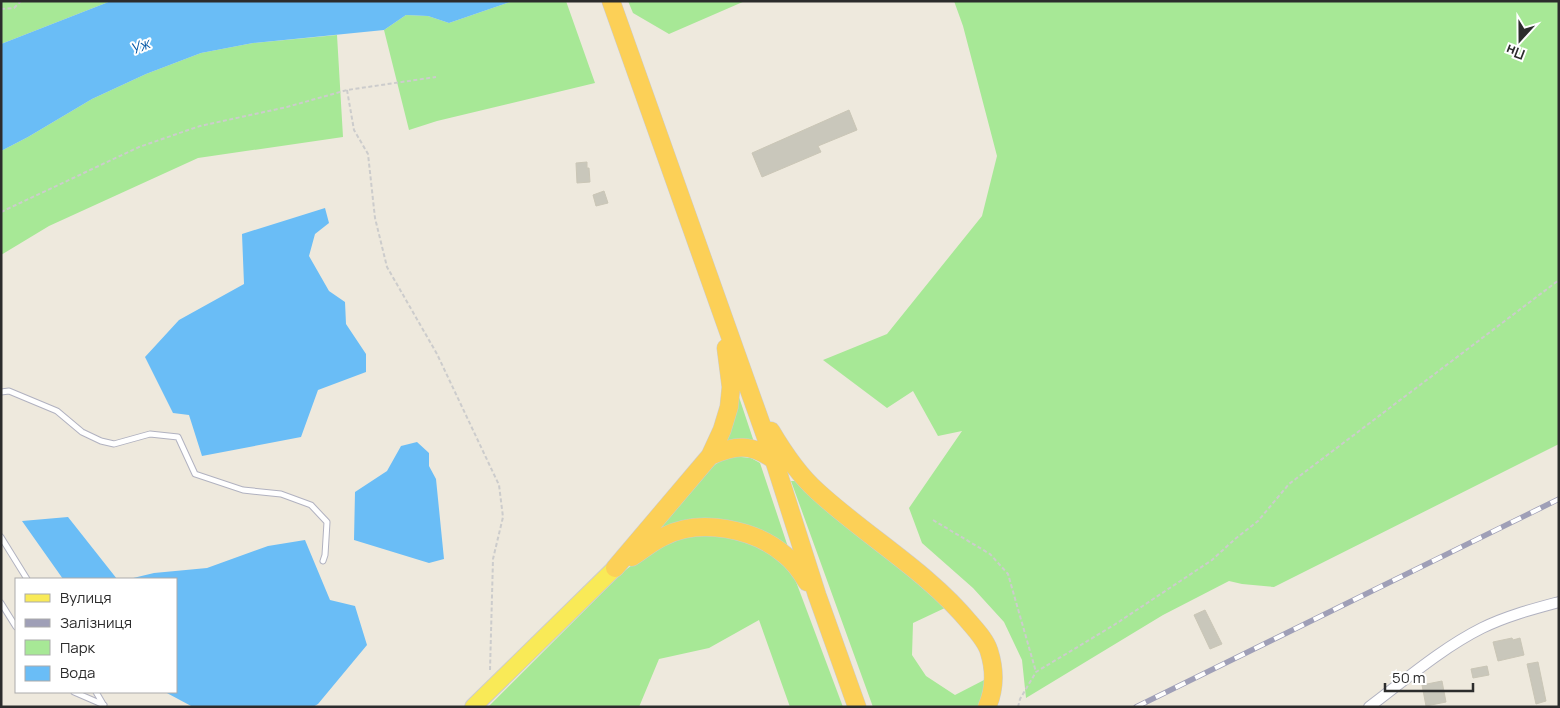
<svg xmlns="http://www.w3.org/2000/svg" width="1560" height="708" viewBox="0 0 1560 708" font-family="Manrope,sans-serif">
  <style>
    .green { fill: #a7e896 }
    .water { fill: #6abdf6 }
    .building { fill: #c9c7bb; stroke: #cac6b6 }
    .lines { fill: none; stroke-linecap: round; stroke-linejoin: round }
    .service-casing { stroke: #b1b2c0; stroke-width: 7 }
    .minor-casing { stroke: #b1b2c0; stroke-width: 12 }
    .primary-casing { stroke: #ccc; stroke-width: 18 }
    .trunk-casing { stroke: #ccc; stroke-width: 19 }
    .path { stroke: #ccc; stroke-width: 2; stroke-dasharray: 4 2.5; stroke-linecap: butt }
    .service { stroke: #fff; stroke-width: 5 }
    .minor { stroke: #fff; stroke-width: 10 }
    .primary { stroke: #f9ea57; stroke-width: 16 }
    .trunk { stroke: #fcd057; stroke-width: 18 }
    .rail-casing { stroke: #9f9fb7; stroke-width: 5.5 }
    .rail { stroke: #fff; stroke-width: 4; stroke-dasharray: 11; stroke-linecap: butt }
    .labels { text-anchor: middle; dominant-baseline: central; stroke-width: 4; stroke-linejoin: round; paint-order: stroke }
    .water-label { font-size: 15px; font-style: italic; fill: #0558a6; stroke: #fff }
  </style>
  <rect width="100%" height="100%" fill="#eee9dd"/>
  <!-- green -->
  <path class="green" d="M1,1H111L1,44Z
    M513,1H566L595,83L437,121L409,130L384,30L406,15L428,16L449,23Z
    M628,1H745L669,34L633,13Z
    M954,1H1559V444L1274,587L1242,584L1229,581L1163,615L1026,698L1022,660L1004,622L973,588L922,543L909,508L962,431L938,436L913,391L887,408L823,360L887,334L982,216L997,156L963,26Z
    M337,35L343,137L198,158L49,226L1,255V151L28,137L92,99L146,74L201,53L253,43Z
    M736,388L755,445L719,446Z
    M731,456L751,458L760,463L788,547L730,525L660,533L658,527L710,468L719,462Z
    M791,481H795L927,588L947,607L913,623L912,655L926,676L955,695L986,679V688L979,707H873Z
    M727,534L780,557L795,579L843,707H790L759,620L709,648L659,659L639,707H488L623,572L654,548L679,535Z"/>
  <!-- water -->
  <path class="water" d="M513,1L449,23L428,16L406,15L384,30L253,43L201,53L146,74L92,99L28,137L1,151V44L111,1Z
    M325,208L329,223L315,234L309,256L329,291L345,302L346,324L366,354V372L318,390L301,437L202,456L189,415L173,413L145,357L179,320L244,284L242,234Z
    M417,442L429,453V466L436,479L444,559L429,563L354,540L355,492L387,471L401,446Z
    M68,517L117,579H63L22,521Z
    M305,540L330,600L355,606L367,645L318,704L313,707H193L165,692H176V579H129L154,573L207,568L268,546Z"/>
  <!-- building -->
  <path class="building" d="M849,110L857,130L818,146L821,152L762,177L752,153Z
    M587,162V168H589L590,182L577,183L576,163Z
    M604,191L608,203L596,206L593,195Z
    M1205,610L1222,644L1210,649L1194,615Z
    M1512,638L1513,640L1520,638L1524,655L1498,661L1493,642Z
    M1538,662L1546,701L1536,704L1527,664Z
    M1487,666L1489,675L1473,678L1471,669Z
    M1442,681L1446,702L1426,706L1422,685Z"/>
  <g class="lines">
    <defs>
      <path id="service" d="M1,392L9,391L57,411L82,432L101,441L114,444L150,434L178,437L195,474L243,490L281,494L311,505L327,522L325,555L323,561
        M1,537L27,579
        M1,603L16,627
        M74,692L104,705
        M96,692L103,704"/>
      <path id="minor" d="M1369,707C1405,680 1442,648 1482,628C1506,616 1533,609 1559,602"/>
      <path id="primary" d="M473,707L615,568"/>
      <path id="trunk" d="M611,1L774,460L817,595L857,707
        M771,431C784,453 798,474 817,491C867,537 927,571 970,623C977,631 986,641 989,651C995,670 995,689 987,707
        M710,456C735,445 751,443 774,460
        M632,557C643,550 653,541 665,536C701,518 755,529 785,555C794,562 801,572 807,582
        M615,568L710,456L722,430L729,407L731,387L726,348"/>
    </defs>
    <!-- service casing -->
    <use href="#service" class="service-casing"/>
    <!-- minor casing -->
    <use href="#minor" class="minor-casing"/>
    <!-- primary casing -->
    <use href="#primary" class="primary-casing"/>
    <!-- trunk casing -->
    <use href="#trunk" class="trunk-casing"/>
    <!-- path -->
    <path class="path" d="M1,9L14,8L21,1
      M347,90L354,130L368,154L375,218L387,267L437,354L499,485L503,517L493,559L490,670
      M1,212L139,147L200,126L287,107L347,90L436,77
      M933,520L990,554L1008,574L1036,672
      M1018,707L1020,699L1036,672L1114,625L1212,560L1235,539L1258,521L1289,484L1559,280"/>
    <!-- service -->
    <use href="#service" class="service"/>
    <!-- minor -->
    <use href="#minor" class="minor"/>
    <!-- primary -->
    <use href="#primary" class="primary"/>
    <!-- trunk -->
    <use href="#trunk" class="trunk"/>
    <defs>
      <path id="rail" d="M1136,707L1559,499"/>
    </defs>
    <!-- rail casing -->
    <use href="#rail" class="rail-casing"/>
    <!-- rail -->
    <use href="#rail" class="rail"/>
  </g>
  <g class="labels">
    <!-- water labels -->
    <g class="water-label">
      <text transform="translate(140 46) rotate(-22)">Уж</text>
    </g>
  </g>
  <!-- border -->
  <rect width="1560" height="708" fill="none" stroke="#2c2c2c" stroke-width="5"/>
  <!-- legend -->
  <rect x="15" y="578" width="162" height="115" fill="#ffffff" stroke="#ababab"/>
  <rect x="25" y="594" width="25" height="8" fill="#f9ea57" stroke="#ababab"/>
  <text x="60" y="603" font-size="15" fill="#2c2c2c">Вулиця</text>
  <rect x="25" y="619" width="25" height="8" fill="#9f9fb7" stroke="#ababab"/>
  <text x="60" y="628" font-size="15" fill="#2c2c2c">Залізниця</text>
  <rect x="25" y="640" width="25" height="15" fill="#a7e896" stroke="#ababab"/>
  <text x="60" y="653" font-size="15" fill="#2c2c2c">Парк</text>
  <rect x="25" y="666" width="25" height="15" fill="#6abdf6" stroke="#ababab"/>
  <text x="60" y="678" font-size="15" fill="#2c2c2c">Вода</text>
  <!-- north arrow -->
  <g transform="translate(1520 40) rotate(201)" stroke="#ffffff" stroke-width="4" paint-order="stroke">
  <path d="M0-4L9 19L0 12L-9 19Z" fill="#2c2c2c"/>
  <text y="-8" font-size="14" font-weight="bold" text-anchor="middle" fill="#2c2c2c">Пн</text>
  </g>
  <!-- scale -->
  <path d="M1385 683v8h88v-8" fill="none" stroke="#2c2c2c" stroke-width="2.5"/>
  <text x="1392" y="683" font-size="15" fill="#2c2c2c" stroke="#ffffff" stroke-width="4" paint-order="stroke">50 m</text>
</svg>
